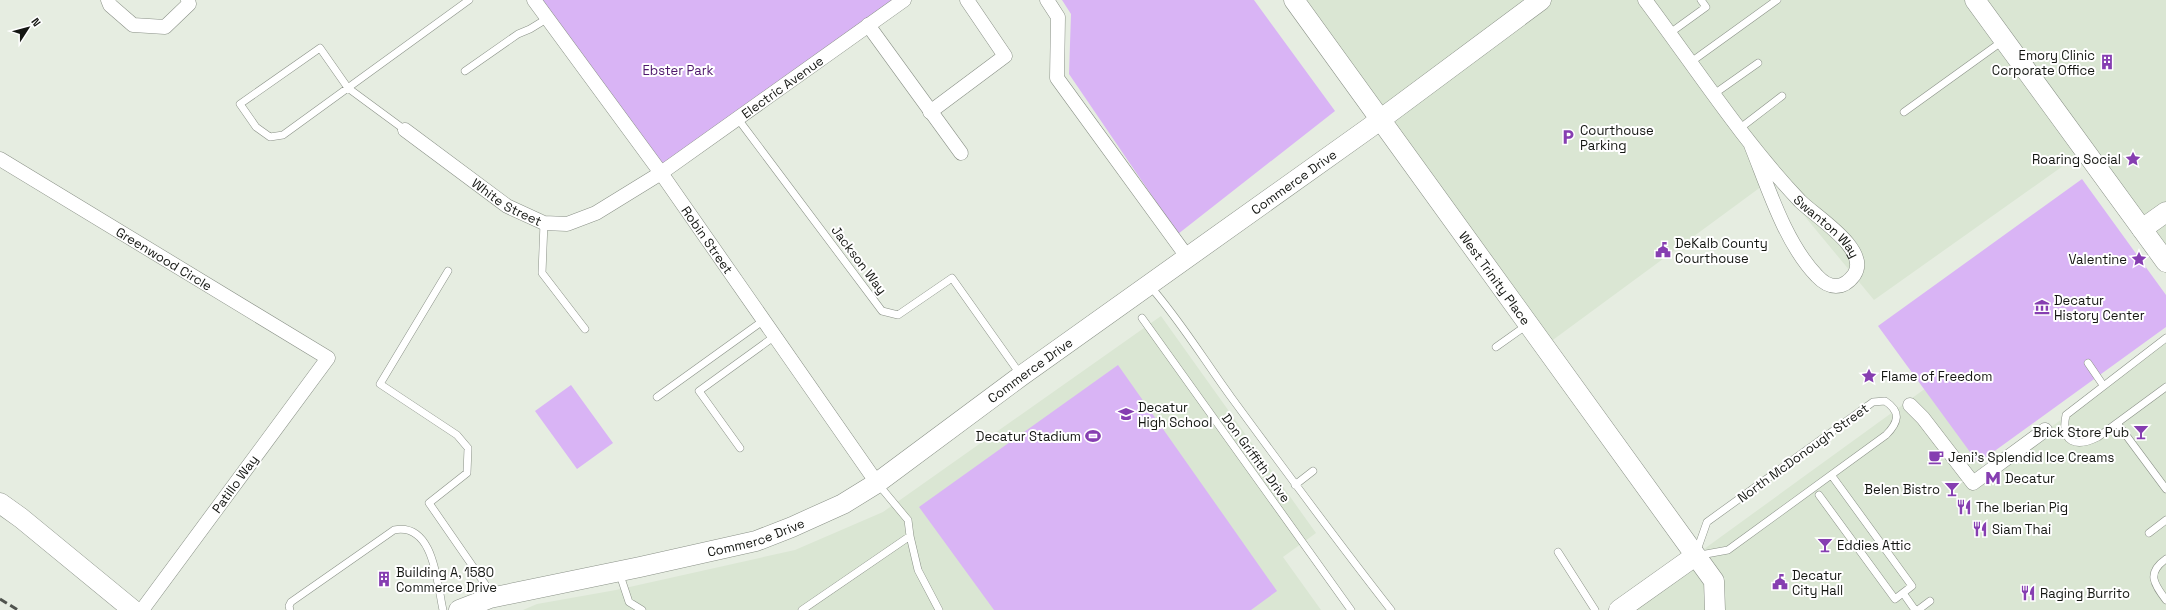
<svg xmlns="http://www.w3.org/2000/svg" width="2166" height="610" viewBox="0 0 2166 610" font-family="'Space Grotesk',sans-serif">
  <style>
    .built { fill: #dae6d3 }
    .green { fill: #d9b4f5 }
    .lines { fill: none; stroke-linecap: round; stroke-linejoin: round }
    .lane-casing { stroke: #8a9187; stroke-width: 8 }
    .street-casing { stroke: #8a9187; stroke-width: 15 }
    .secondary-casing { stroke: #8a9187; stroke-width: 21 }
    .lane { stroke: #fff; stroke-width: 7 }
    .street { stroke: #fff; stroke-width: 14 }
    .secondary { stroke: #fff; stroke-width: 20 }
    .rail { stroke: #50544e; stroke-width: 3; stroke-dasharray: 8 4; stroke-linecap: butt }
    .labels { text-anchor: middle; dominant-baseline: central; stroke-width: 4; stroke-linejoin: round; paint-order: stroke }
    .poi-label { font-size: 13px; fill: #141612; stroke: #fff; text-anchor: start }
    .park-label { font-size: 13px; fill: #4e176c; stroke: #fff }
    .street-label { font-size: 13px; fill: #141612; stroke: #fff }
  </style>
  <rect width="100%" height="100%" fill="#e6ede1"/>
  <!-- built -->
  <path class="built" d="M1297,0H2166V265L2084,151L1874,300L1773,178L1546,345Z
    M1161,316L1316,533L1283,557L1321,610H523L537,604L616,590L795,550L883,512Z
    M2166,342V610H1620L1926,388L1988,474Z"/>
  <!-- green -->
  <path class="green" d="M540,0H899L662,167Z
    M1062,0H1254L1335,111L1178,234L1069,74L1071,14Z
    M2082,179L2166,295V327L1978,463L1878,326Z
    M1118,365L1277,591L1251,610H994L919,507Z
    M571,385L613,443L577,469L535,411Z"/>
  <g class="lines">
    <defs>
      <path id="lane" d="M1670,33L1706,7L1701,0
        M1691,62L1777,0
        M465,71L518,34L530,29L548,18
        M1714,94L1758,63
        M1904,112L2004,40
        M738,119L882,311L898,315L952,278L1020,374
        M1739,129L1782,96
        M405,130L348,88L320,48L240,104L256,127L270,137L283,135L469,0
        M544,223L542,273L585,329
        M448,271L380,384L457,435L468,448L467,473L429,503L485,584L490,598
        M1149,285C1180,320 1204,360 1231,397C1284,469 1336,540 1391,610
        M1142,318L1351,610
        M2166,338L2066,415C2060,443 2076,448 2098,437L2166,387
        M1496,347L1527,325
        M2088,363L2103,385
        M657,397L764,320
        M1885,401C1902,412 1898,423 1886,435L1728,550L1695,556L1707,522L1873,402Z
        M2117,423L2166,489
        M740,448L699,391L775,336
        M878,484L908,520L910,536L918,570L939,610
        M1295,485L1313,471
        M1819,495L1895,599L1912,586L1832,476
        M2149,533L2166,520
        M1558,552L1595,610
        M2166,559C2146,573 2154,584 2166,600
        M619,572L629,602L642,610
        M1903,593L1915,610
        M290,610L289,606L291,602L394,530C434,522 437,583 443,610
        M802,610L910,536
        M1918,610L1930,601"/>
      <g id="street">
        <path d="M108,0L110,5L133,25L165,27L189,4L188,0"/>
        <path id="s1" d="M534,0L661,173L877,483"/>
        <path d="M1047,0L1058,17L1057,78L1188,258"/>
        <path id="s2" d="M1645,0C1696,68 1742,140 1800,201C1816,217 1871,250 1854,275C1843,290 1829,289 1817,276C1785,243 1768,187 1751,145"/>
        <path d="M868,25L961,153"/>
        <path d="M930,112L1005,56L967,0"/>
        <path id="s3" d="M405,130L507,206L544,223L567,224L596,213L661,173L904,0"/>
        <path id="s4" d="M0,159L328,358L142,610"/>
        <path d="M1910,405L1923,418L1973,483L2045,430"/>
      </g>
      <g id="secondary">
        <path id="s5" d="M1294,0L1714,581L1715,610"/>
        <path d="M1975,0L2166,262"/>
        <path d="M2142,229L2166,212"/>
        <path d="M0,503L21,518L133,610"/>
        <path id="s6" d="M459,610L490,598L640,567L756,541L792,527L843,504L877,483L1021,376L1369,128L1541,0"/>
        <path d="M1619,610L1695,556"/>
      </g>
    </defs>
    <!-- lane casing -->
    <use href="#lane" class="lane-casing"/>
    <!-- street casing -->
    <use href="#street" class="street-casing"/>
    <!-- secondary casing -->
    <use href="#secondary" class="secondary-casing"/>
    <!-- lane -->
    <use href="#lane" class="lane"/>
    <!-- street -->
    <use href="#street" class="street"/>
    <!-- secondary -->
    <use href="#secondary" class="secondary"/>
    <!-- rail -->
    <path class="rail" d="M0,599L18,610"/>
  </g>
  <!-- icons -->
  <defs>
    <symbol id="building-bare" viewBox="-9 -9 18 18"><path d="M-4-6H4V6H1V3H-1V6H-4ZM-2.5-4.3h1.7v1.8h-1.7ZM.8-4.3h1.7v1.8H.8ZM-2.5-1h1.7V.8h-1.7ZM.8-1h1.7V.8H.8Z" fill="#863eb1" stroke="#fff" stroke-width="2.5" paint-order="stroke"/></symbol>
    <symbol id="parking-bare" viewBox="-9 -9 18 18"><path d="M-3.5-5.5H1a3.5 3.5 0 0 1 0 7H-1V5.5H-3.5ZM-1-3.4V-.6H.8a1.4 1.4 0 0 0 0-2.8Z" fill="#863eb1" stroke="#fff" stroke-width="2.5" paint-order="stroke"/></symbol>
    <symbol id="sight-bare" viewBox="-9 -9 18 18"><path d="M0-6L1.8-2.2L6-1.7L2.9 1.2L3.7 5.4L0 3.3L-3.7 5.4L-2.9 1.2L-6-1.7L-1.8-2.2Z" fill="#863eb1" stroke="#fff" stroke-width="2.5" paint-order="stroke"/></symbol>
    <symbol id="civic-bare" viewBox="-9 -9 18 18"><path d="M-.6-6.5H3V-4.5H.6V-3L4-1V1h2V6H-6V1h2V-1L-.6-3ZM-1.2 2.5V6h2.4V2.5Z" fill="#863eb1" stroke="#fff" stroke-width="2.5" paint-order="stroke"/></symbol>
    <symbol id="museum-bare" viewBox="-9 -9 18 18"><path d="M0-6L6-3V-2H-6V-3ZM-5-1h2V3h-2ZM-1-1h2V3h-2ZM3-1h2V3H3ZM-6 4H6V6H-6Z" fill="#863eb1" stroke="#fff" stroke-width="2.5" paint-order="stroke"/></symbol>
    <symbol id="school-bare" viewBox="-9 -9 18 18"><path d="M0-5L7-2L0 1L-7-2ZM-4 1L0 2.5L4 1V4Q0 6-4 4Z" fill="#863eb1" stroke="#fff" stroke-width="2.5" paint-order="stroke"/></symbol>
    <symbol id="bar-bare" viewBox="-9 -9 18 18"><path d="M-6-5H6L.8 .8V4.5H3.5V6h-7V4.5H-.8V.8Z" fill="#863eb1" stroke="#fff" stroke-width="2.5" paint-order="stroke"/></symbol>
    <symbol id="stadium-bare" viewBox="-9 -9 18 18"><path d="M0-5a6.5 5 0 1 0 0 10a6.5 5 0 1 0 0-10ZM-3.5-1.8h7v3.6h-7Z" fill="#863eb1" stroke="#fff" stroke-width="2.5" paint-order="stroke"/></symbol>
    <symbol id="cafe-bare" viewBox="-9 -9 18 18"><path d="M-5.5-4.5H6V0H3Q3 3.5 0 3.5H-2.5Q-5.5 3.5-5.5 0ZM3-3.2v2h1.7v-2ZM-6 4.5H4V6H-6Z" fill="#863eb1" stroke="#fff" stroke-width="2.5" paint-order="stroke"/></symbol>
    <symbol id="metro-bare" viewBox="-9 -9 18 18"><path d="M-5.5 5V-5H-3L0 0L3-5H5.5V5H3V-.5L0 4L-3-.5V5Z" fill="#863eb1" stroke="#fff" stroke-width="2.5" paint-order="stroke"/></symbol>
    <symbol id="restaurant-bare" viewBox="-9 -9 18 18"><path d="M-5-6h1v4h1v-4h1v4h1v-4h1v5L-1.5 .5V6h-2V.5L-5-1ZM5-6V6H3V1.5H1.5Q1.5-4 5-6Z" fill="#863eb1" stroke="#fff" stroke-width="2.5" paint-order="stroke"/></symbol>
  </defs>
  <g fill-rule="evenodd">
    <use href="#building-bare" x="2096" y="51" width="22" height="22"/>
    <use href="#parking-bare" x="1557" y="126" width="22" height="22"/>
    <use href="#sight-bare" x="2122" y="148" width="22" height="22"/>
    <use href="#civic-bare" x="1652" y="239" width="22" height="22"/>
    <use href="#sight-bare" x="2128" y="248" width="22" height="22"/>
    <use href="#museum-bare" x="2031" y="296" width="22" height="22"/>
    <use href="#sight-bare" x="1858" y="365" width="22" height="22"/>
    <use href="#school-bare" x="1115" y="403" width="22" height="22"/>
    <use href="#bar-bare" x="2130" y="421" width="22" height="22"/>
    <use href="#stadium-bare" x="1082" y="425" width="22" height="22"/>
    <use href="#cafe-bare" x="1925" y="446" width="22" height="22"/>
    <use href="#metro-bare" x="1982" y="467" width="22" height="22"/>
    <use href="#bar-bare" x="1941" y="478" width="22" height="22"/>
    <use href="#restaurant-bare" x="1953" y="496" width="22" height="22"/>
    <use href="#restaurant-bare" x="1969" y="518" width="22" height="22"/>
    <use href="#bar-bare" x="1814" y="534" width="22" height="22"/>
    <use href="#building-bare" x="373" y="568" width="22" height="22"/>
    <use href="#civic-bare" x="1769" y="571" width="22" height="22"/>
    <use href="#restaurant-bare" x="2017" y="582" width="22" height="22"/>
  </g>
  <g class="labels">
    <!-- poi labels -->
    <g class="poi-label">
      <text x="2095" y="55" text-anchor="end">Emory Clinic<tspan x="2095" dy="15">Corporate Office</tspan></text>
      <text x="1580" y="130">Courthouse<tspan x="1580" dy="15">Parking</tspan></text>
      <text x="2121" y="159" text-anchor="end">Roaring Social</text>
      <text x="1675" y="243">DeKalb County<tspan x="1675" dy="15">Courthouse</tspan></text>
      <text x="2127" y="259" text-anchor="end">Valentine</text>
      <text x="2054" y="300">Decatur<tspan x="2054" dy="15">History Center</tspan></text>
      <text x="1881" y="376">Flame of Freedom</text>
      <text x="1138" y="407">Decatur<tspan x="1138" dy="15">High School</tspan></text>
      <text x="2129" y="432" text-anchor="end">Brick Store Pub</text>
      <text x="1081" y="436" text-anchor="end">Decatur Stadium</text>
      <text x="1948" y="457">Jeni's Splendid Ice Creams</text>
      <text x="2005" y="478">Decatur</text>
      <text x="1940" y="489" text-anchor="end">Belen Bistro</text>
      <text x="1976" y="507">The Iberian Pig</text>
      <text x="1992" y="529">Siam Thai</text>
      <text x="1837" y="545">Eddies Attic</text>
      <text x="396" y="572">Building A, 1580<tspan x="396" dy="15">Commerce Drive</tspan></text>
      <text x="1792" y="575">Decatur<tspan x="1792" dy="15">City Hall</tspan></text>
      <text x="2040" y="593">Raging Burrito</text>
    </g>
    <!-- park labels -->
    <g class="park-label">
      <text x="678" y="70">Ebster Park</text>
    </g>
    <!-- street labels -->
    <g class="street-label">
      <text stroke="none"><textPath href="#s3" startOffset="447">Electric Avenue</textPath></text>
      <text stroke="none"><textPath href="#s6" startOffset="954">Commerce Drive</textPath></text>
      <text stroke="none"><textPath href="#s3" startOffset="125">White Street</textPath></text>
      <text stroke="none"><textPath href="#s2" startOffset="291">Swanton Way</textPath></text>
      <text stroke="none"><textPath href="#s1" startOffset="296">Robin Street</textPath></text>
      <text stroke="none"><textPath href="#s4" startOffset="192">Greenwood Circle</textPath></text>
      <text transform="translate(859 260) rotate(53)">Jackson Way</text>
      <text stroke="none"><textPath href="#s5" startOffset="343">West Trinity Place</textPath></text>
      <text stroke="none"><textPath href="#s6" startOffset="630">Commerce Drive</textPath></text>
      <text transform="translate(1803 453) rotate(-36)">North McDonough Street</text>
      <text transform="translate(1256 458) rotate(54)">Don Griffith Drive</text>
      <text transform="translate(235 484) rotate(-54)">Patillo Way</text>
      <text stroke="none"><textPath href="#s6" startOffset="306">Commerce Drive</textPath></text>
    </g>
  </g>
  <!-- north arrow -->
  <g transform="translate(28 28) rotate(54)" stroke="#ffffff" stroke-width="3" paint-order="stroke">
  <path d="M0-3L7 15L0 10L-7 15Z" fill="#141612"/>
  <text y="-6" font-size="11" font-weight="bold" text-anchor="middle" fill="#141612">N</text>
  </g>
</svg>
